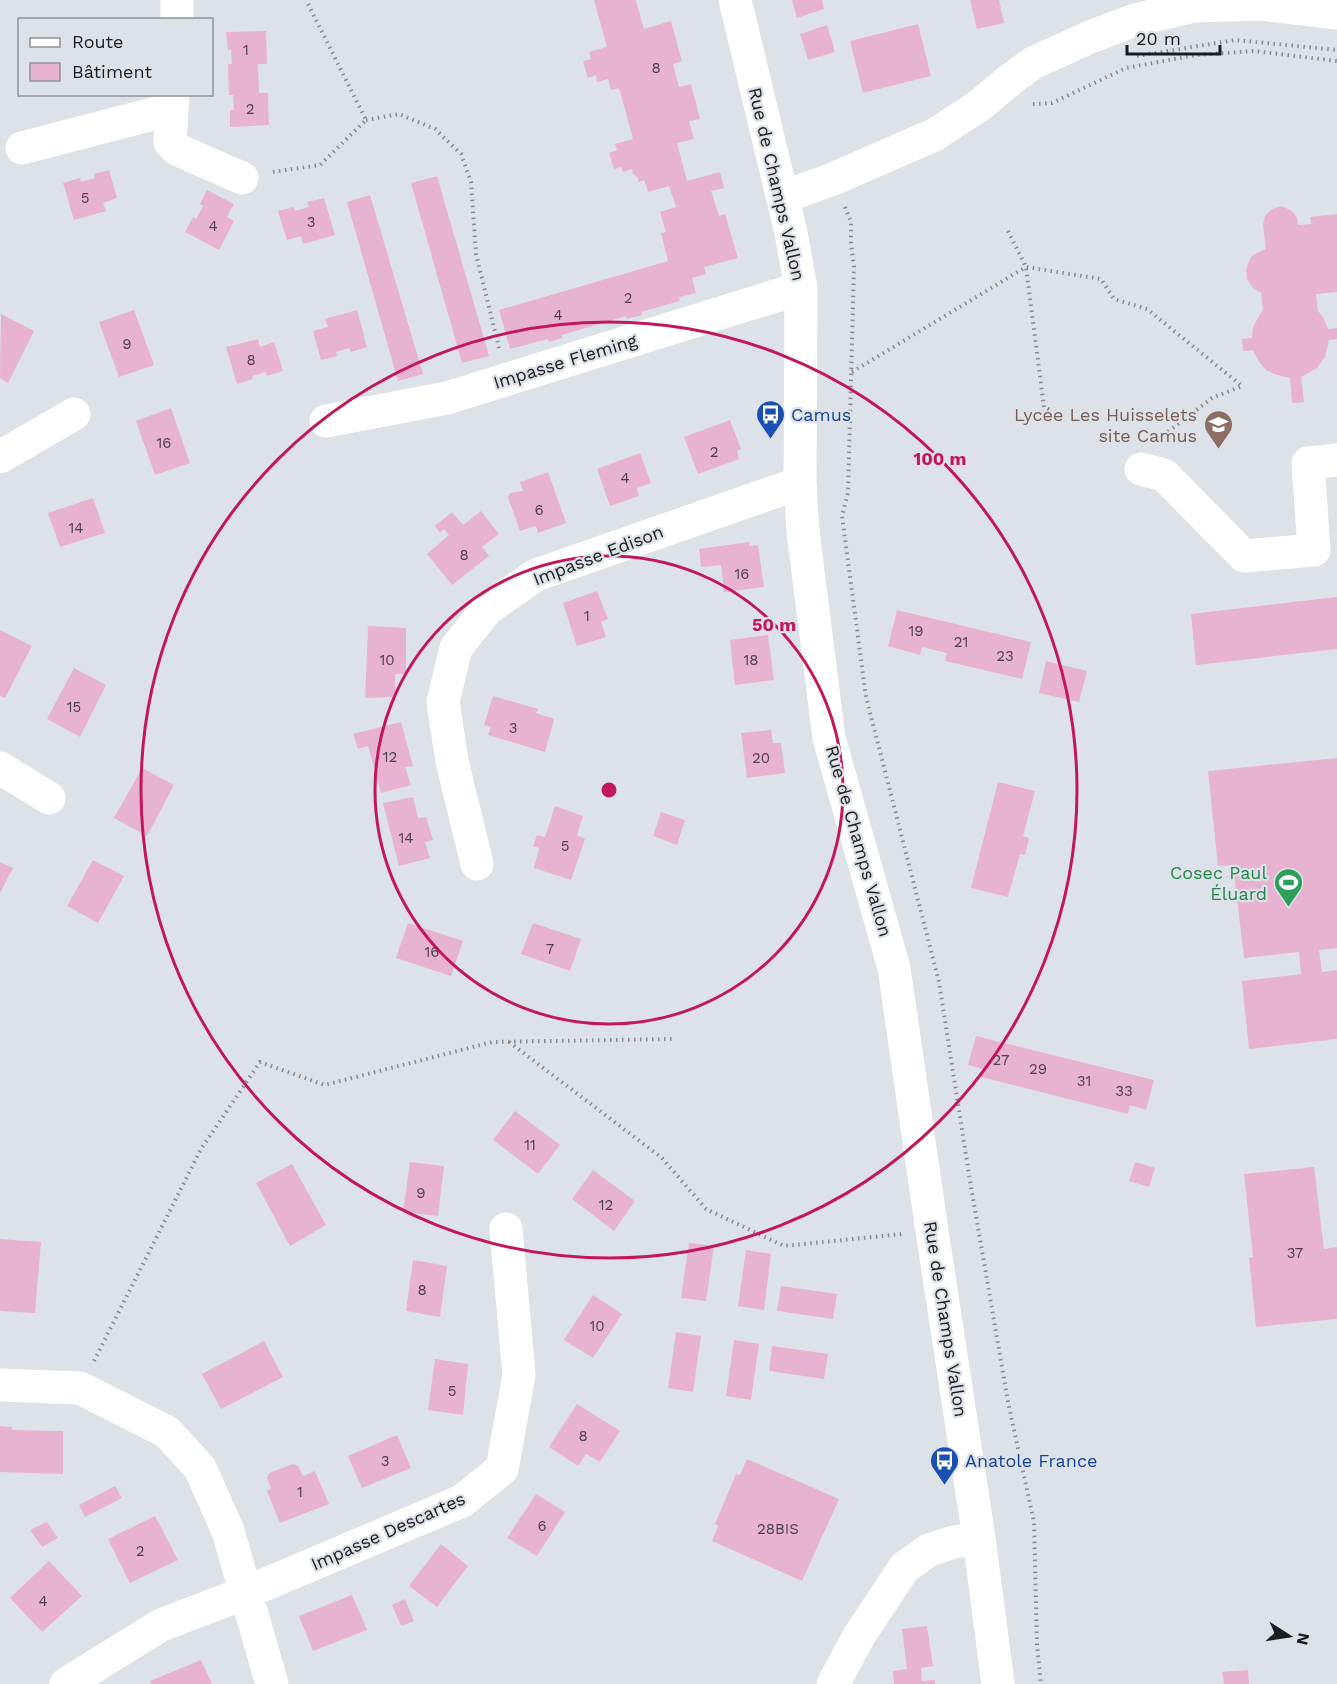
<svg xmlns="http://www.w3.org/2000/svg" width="1337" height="1684" viewBox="0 0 1337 1684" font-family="'Work Sans',sans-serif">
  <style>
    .building { fill: #e8b3d0 }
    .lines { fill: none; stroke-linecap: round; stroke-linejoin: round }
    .path { stroke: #868a8e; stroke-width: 4; stroke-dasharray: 1.5 4.5; stroke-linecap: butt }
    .minor { stroke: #fff; stroke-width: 33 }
    .ring { fill: none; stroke: #c2185b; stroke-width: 3 }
    .labels { text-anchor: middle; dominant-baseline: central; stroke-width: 4.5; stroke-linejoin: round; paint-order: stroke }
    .number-label { font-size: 15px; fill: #4e424a }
    .street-label { font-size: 18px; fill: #1a1c1e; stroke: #dde2e8 }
    .transit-label { font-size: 18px; fill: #164399; stroke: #dde2e8; text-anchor: start }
    .education-label { font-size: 18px; fill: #785e54; stroke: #dde2e8; text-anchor: end }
    .leisure-label { font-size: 18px; fill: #27864d; stroke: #dde2e8; text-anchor: end }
    .centre { fill: #c2185b; stroke: #dde2e8; stroke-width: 3 }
    .ring-label { font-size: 18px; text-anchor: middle; font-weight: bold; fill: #c2185b; stroke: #dde2e8; stroke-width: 4.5; stroke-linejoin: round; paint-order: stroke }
  </style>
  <rect width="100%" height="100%" fill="#dde2e8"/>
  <!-- building -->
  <path class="building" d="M594,0H636L644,29L671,21L682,61L673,64L679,87L691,84L700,119L689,121L694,139L677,143L687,181L720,172L724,188L711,191L719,216L725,214L738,258L704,267L706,274L692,278L696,293L679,297L680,301L641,312L642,315L627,319L626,316L562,335V338L549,342L548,339L510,349L499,310L668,261L661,233L666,232L660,212L676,207L669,186L648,192L644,180L638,182V178L633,174L632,169L623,172L621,167L614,169L609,153L617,150L615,144L633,139L619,88L611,90L608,79L597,82L596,75L588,78L583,61L591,59L589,52L607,47Z
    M792,0H822L824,9L797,18Z
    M970,0H999L1004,23L977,29Z
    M918,24L931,76L863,93L850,41Z
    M827,25L835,52L808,60L800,34Z
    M266,31L267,64H258L259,93H268L269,125L230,127V110H234L233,95H229L228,64H232L231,50H228L226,32Z
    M109,170L117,198L103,203L106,211L74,220L63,183L80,178L81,182L95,178L94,174Z
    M437,176L489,356L462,363L411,183Z
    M207,190L234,204L227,217L234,221L219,250L185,232L193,217L196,219L203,206L200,204Z
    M370,195L423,374L398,381L347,202Z
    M324,198L335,235L303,244L301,236L287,240L278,211L294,207L295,211L309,207L307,202Z
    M1282,206L1292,211L1297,218L1298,225L1311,224L1310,217L1337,214V292L1316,294L1318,311L1323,317L1328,329L1337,328V339L1329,340L1325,357L1317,368L1301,377L1304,402L1292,403L1290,378L1274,374L1266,370L1259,362L1253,350L1243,351L1242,339L1252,338L1253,327L1263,309L1261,293L1253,288L1247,279L1246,271L1247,266L1251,257L1257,253L1266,249L1263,225L1265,216L1272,209Z
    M134,310L154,365L119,377L99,322Z
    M357,310L367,347L351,352L349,348L336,352L337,356L321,360L313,331L328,327L325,319Z
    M1,314L34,331L8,383L0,378Z
    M258,339L260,347L274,342L283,371L267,376L266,372L252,376L253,379L237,384L226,347Z
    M171,408L190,463L155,475L136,421Z
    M730,420L741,449L737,451L739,459L698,474L684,437Z
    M640,453L651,483L637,488L639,496L610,506L597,469Z
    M548,472L566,523L538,533L536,526L520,531L508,497L510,493L523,491L520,482Z
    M93,498L105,533L60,547L48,513Z
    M481,511L499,534L482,547L489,556L452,585L427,554L449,535L444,529L440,533L435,526L452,512L463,525Z
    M749,542V546L758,545L764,587L724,592L721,565L701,567L699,549Z
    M597,591L608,619L601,622L606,637L577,646L563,603Z
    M1337,597V649L1196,665L1191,614Z
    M897,610L1031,642L1022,679L945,661L947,653L922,647L920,655L888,646Z
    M368,626L406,628V674H395V697L365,698Z
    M0,630L32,646L5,698L0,696Z
    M768,635L774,680L735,685L730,640Z
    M1046,661L1087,671L1079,702L1039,693Z
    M74,668L106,685L80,737L47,719Z
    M493,696L538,709L536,713L554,719L545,752L488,735L491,727L484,725Z
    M401,722L413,766L405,767L411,785L381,793L368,746L358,749L353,734Z
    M771,730L773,743H781L785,773L747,778L741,733Z
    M1337,758V948L1319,950L1322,972L1337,970V1039L1249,1049L1242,981L1301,974L1299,952L1244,958L1233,865L1218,866L1208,771Z
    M142,768L174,785L147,836L114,818Z
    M998,782L1035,791L1023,836L1029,838L1025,855L1020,854L1008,897L971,888Z
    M413,797L418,818L426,817L433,840L425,842L430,858L399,866L383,803Z
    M555,806L583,816L577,835L585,839L571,880L534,868L539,848L533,846L537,835L545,837Z
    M661,812L685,820L677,845L653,836Z
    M93,860L124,876L98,923L67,906Z
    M0,862L13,868L0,893Z
    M408,923L463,941L451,976L396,958Z
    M533,923L581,939L570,971L521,954Z
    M976,1036L1154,1080L1146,1110L1130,1105L1128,1114L981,1077L983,1069L968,1065Z
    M515,1111L560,1145L538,1174L493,1140Z
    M410,1162L444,1166L438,1216L403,1212Z
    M1135,1162L1155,1168L1149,1187L1129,1181Z
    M292,1164L326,1225L290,1246L256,1183Z
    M1314,1167L1324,1249L1337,1247V1319L1256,1327L1249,1258L1253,1257L1244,1174Z
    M593,1170L635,1201L614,1231L572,1199Z
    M0,1239L41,1242L35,1313L0,1311Z
    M689,1243L714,1246L706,1301L681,1298Z
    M746,1250L771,1254L764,1310L738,1306Z
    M413,1260L447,1266L440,1317L406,1311Z
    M781,1286L837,1294L833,1319L777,1311Z
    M593,1295L622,1314L593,1358L564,1340Z
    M676,1332L701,1336L693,1392L668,1388Z
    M734,1340L759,1344L751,1400L726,1396Z
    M264,1341L283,1377L221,1409L202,1374Z
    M772,1346L828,1354L824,1379L769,1371Z
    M435,1359L468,1364L463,1415L428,1410Z
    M577,1404L620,1431L600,1462L586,1454L578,1466L549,1447Z
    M0,1426L12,1427V1430L63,1431V1474L0,1472Z
    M397,1435L411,1468L362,1488L348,1456Z
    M747,1459L839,1499L802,1581L712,1541L718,1526L715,1524L736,1474L740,1475Z
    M293,1464L298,1466L303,1476L315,1471L329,1504L280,1523L267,1491L271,1488L267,1478L269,1473Z
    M115,1486L122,1498L85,1517L79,1505Z
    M536,1494L565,1512L537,1556L507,1538Z
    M155,1516L178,1560L130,1583L108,1539Z
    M47,1522L58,1538L42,1547L30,1530Z
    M441,1544L468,1566L437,1607L409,1586Z
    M49,1561L82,1596L42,1632L10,1598Z
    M352,1595L367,1630L313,1651L299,1616Z
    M405,1599L414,1621L401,1626L392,1605Z
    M927,1626L933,1666L921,1668L922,1681L935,1680V1684H894L893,1671L907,1669L902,1629Z
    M201,1660L212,1684H151L150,1681Z
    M1248,1670L1249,1684H1224L1222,1672Z"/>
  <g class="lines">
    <!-- path -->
    <path class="path" d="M1137,56L1235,40L1337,50
      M1033,104L1052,103L1126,68L1196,55L1254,51L1337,61
      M366,120L399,114L435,129L461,154L471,182L476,254L499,348
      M273,172L320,165L366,120L306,0
      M845,207L851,222V243L854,267L848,493L842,516L866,697L939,982L970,1181L1008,1402L1034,1522L1037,1645L1041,1684
      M1008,231L1026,267L1046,423
      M852,372L1026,267L1101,279L1114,299L1147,309L1242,386L1212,398L1156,441
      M509,1042L662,1158L706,1209L784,1246L902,1234
      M94,1361L201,1149L260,1062L325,1085L492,1042L673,1039"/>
    <!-- minor -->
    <path class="minor" d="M735,0L791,233L801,288L800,483L803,532L829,738L894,968L932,1231L979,1538L998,1684
      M177,20V0
      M173,94L170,142L178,150L242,178
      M22,148L172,109
      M783,197L833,179L934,135L980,105L1011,79L1033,63L1090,37L1135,20L1194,6L1260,4L1337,13
      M326,421L447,398L801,288
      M0,457L74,414
      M1141,469L1164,475L1244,556L1314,550L1308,463L1337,460
      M0,768L49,798
      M477,864L452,761L443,702L456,648L487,609L536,575L800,483
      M0,1385L80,1388L167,1432L200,1468L228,1531L272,1684
      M66,1684L161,1625L245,1593L462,1501L502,1469L519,1375L506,1229
      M833,1684L859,1636L904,1568L929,1550L954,1542L979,1538"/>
  </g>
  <!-- distance rings -->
  <g class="ring">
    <circle cx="609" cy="790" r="234"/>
    <circle cx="609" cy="790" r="468"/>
  </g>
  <!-- icons -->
  <defs>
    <symbol id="bus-pin" viewBox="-11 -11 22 30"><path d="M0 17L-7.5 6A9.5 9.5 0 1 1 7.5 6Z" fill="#1a4fb4" stroke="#dde2e8"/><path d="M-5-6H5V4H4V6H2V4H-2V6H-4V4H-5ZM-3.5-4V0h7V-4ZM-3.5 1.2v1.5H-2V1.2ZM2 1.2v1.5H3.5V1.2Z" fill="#fff"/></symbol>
    <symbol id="school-pin" viewBox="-11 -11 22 30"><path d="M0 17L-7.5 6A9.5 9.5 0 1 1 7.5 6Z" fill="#8d6e63" stroke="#dde2e8"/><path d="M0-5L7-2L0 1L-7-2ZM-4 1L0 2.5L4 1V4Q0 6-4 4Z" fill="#fff"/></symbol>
    <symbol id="stadium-pin" viewBox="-11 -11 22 30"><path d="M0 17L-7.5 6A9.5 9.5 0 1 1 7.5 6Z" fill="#2e9e5b" stroke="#dde2e8"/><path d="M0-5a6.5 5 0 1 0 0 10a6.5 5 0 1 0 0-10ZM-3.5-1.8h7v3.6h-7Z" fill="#fff"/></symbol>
  </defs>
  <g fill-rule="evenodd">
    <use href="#bus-pin" x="754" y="398" width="33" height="45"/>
    <use href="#school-pin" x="1202" y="408" width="33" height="45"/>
    <use href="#stadium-pin" x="1272" y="866" width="33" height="45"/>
    <use href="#bus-pin" x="928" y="1444" width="33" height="45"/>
  </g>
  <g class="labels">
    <!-- number labels -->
    <g class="number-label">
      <text x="246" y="50">1</text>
      <text x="656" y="68">8</text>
      <text x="250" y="109">2</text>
      <text x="85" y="198">5</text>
      <text x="311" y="222">3</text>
      <text x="213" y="226">4</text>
      <text x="628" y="298">2</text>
      <text x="558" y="315">4</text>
      <text x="127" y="344">9</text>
      <text x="251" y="360">8</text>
      <text x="164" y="443">16</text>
      <text x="714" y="452">2</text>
      <text x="625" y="478">4</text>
      <text x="539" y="510">6</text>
      <text x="76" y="528">14</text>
      <text x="464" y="555">8</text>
      <text x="742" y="574">16</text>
      <text x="587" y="616">1</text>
      <text x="916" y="631">19</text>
      <text x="961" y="642">21</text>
      <text x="1005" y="656">23</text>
      <text x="387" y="660">10</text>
      <text x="751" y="660">18</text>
      <text x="74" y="707">15</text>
      <text x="513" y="728">3</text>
      <text x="390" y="757">12</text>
      <text x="761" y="758">20</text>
      <text x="406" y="838">14</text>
      <text x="565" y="846">5</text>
      <text x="550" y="949">7</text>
      <text x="432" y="952">16</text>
      <text x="1001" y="1060">27</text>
      <text x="1038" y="1069">29</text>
      <text x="1084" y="1081">31</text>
      <text x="1124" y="1091">33</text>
      <text x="530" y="1145">11</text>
      <text x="421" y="1193">9</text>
      <text x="606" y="1205">12</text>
      <text x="1295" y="1253">37</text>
      <text x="422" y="1290">8</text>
      <text x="597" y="1326">10</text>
      <text x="452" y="1391">5</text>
      <text x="583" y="1436">8</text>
      <text x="385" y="1461">3</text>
      <text x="300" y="1492">1</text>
      <text x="542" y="1526">6</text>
      <text x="778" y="1529">28BIS</text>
      <text x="140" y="1551">2</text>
      <text x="43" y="1601">4</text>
    </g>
    <!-- street labels -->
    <g class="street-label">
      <text transform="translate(777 184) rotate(77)">Rue de Champs Vallon</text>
      <text transform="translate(565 361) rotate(-17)">Impasse Fleming</text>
      <text transform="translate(598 555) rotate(-21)">Impasse Edison</text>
      <text transform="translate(859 841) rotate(74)">Rue de Champs Vallon</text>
      <text transform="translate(946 1319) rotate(81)">Rue de Champs Vallon</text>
      <text transform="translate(388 1531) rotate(-24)">Impasse Descartes</text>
    </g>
    <!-- transit labels -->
    <g class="transit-label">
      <text x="791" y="414">Camus</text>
      <text x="965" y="1460">Anatole France</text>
    </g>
    <!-- education labels -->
    <g class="education-label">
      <text x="1197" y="414">Lycée Les Huisselets<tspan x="1197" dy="21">site Camus</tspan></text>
    </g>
    <!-- leisure labels -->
    <g class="leisure-label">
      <text x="1267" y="872">Cosec Paul<tspan x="1267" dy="21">Éluard</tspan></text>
    </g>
  </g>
  <circle cx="609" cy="790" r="9" class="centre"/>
  <g class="ring-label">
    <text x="940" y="465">100 m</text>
    <text x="774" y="631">50 m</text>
  </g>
  <!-- legend -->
  <rect x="18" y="18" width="195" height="78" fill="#dde2e8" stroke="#8f9397" stroke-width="1.5"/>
  <rect x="30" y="38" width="30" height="9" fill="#ffffff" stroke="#8f9397" stroke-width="1.5"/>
  <text x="72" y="48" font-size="18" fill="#1a1c1e">Route</text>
  <rect x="30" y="63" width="30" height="18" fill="#e8b3d0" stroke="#8f9397" stroke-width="1.5"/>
  <text x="72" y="78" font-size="18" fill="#1a1c1e">Bâtiment</text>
  <!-- north arrow -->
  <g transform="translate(1289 1636) rotate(102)" stroke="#dde2e8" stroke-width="4.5" paint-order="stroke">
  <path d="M0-4.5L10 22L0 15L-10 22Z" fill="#1a1c1e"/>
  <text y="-9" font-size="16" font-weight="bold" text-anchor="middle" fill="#1a1c1e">N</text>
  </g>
  <!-- scale -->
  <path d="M1127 45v9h93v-9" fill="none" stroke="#1a1c1e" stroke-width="3"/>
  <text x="1136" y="45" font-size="18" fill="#1a1c1e" stroke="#dde2e8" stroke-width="4.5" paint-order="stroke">20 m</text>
</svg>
